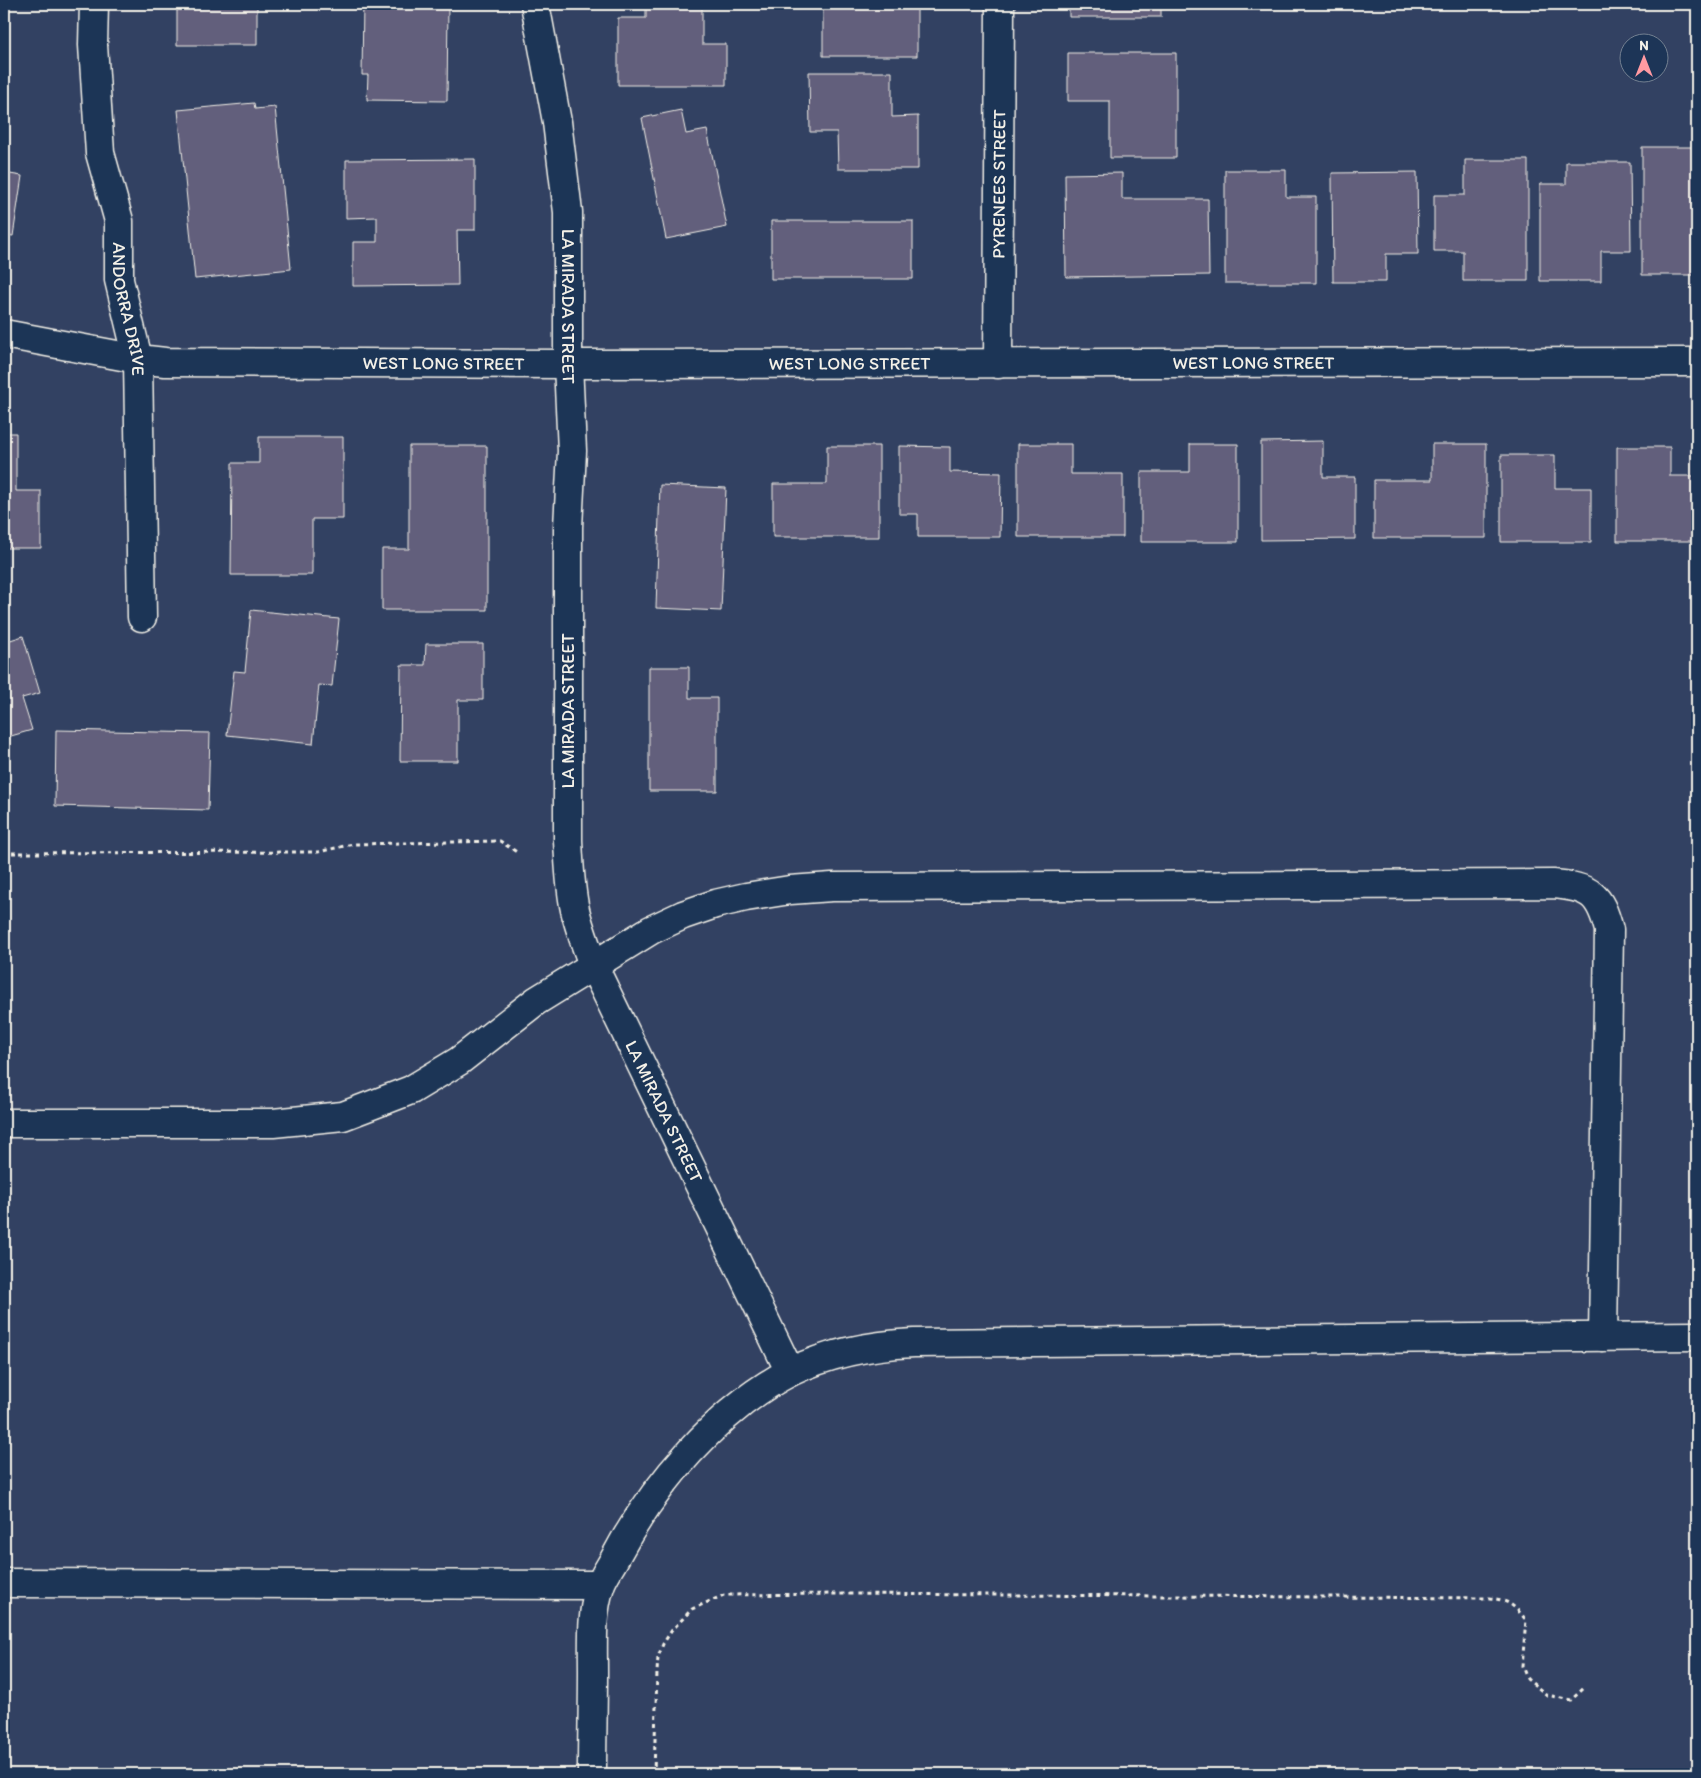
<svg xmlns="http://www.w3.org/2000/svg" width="1701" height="1778" viewBox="0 0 1701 1778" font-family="Itim,sans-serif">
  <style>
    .building { fill: #625e7b; stroke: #f4f1e8 }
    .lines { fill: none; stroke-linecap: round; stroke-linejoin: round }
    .minor-casing { stroke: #f4f1e8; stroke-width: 31 }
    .path { stroke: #f4f1e8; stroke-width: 3; stroke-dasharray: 4 4; stroke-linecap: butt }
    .minor { stroke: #1d3557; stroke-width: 28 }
    .labels { text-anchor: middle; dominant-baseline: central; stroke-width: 4.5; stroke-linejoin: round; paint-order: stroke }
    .street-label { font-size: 18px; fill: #f4f1e8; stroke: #1d3557 }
  </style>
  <rect width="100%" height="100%" fill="#324162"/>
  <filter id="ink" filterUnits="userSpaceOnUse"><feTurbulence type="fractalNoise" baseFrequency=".02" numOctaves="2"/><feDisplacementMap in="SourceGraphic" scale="10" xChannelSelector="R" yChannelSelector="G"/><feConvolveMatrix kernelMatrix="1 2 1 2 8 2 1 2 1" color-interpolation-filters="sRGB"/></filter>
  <g filter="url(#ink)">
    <!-- building -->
    <path class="building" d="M177,4H257V45H177Z
      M363,4H448L447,101L367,100L368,75H362Z
      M646,4H732V7H702V44H726V85H618V18H646Z
      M823,4H888V6H917V56H823Z
      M1069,4H1161V17H1069Z
      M1068,53H1176V158H1110V101H1068Z
      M809,72H892V117L918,116V169H838L837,132H810Z
      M254,103L255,109L275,107L291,269L195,279L178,110Z
      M681,110L686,134L707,130L727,227L666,239L642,118Z
      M1642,147H1697V275H1642Z
      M475,159V230H457L458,285L353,286V242H377V217L346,218V160Z
      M1465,160H1528V281H1463V251H1434V195H1465Z
      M1566,162H1630L1631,251H1601V281H1540V184H1566Z
      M1225,170H1286V197H1316V283H1225Z
      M1417,172L1418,254H1386V282H1333L1332,173Z
      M4,173L22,176L13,236L4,235Z
      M1122,173V199H1208L1209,275L1066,277L1065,174Z
      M771,221H913V279H771Z
      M4,433H16V491H41V548H4Z
      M259,437H343V519H312V575H231L232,463H259Z
      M1323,441V477H1355V539L1261,540V442Z
      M1018,444H1071V474H1123V537H1018Z
      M1190,444H1238V542H1141V472H1190Z
      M1432,444H1486V538H1374V480H1432Z
      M409,446H487V610H382V549H409Z
      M827,446H879V537H773V484H827Z
      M899,446L950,447V472L1001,473L1000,537H918V514H899Z
      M1617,447H1670V476H1697V541H1617Z
      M1501,455H1555V488H1591V542H1501Z
      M660,485L726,488L721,611L656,608Z
      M251,610L339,619L332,686L319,685L313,744L227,735L234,671L245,672Z
      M23,636L40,693L22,698L32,730L4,738V642Z
      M426,644H483V700H458V761H400L401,665H425Z
      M649,667H689V698H717V791H649Z
      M56,730L210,733L208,810L55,806Z"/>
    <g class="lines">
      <defs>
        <g id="minor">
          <path id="s1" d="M94,4L93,45L100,153L119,221V280L138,359L142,617"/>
          <path id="s2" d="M535,4L557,122L568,212V364L572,451L568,527V840C569,861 570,884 574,905C578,926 586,945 593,965L790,1372"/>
          <path id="s3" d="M4,334L138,359L165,362L568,364L1697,362"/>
          <path id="s4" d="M998,364L1000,4"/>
          <path d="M4,1123H273L343,1116L411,1090L459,1061L536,1001L651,930L683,915L715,904L746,897L790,890L832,887L1553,884C1590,887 1600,894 1609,930L1603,1337"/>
          <path d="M4,1583L600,1585"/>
          <path d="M592,1774C592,1740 593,1706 593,1672C593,1643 591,1614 600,1586C603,1576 611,1566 616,1556C653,1486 718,1409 790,1372C829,1353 870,1345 914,1343L1697,1336"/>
        </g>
      </defs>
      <!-- minor casing -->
      <use href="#minor" class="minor-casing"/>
      <!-- path -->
      <path class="path" d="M4,853L318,852L353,844L500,841L518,853
        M654,1774L657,1672L658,1657L663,1644L672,1630L692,1609L724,1595L841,1594L1490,1598C1508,1600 1514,1605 1526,1620L1522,1666L1527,1679L1547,1695L1571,1700L1584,1688"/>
      <!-- minor -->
      <use href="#minor" class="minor"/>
    </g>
  </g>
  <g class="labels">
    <!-- street labels -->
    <g class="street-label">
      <text stroke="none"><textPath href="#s4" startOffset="180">PYRENEES STREET</textPath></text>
      <text stroke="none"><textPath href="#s2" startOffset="305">LA MIRADA STREET</textPath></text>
      <text stroke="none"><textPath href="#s1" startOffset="309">ANDORRA DRIVE</textPath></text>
      <text stroke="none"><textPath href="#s3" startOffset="442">WEST LONG STREET</textPath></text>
      <text stroke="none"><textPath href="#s3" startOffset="848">WEST LONG STREET</textPath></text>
      <text stroke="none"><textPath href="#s3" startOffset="1252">WEST LONG STREET</textPath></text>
      <text transform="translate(568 711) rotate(-90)">LA MIRADA STREET</text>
      <text stroke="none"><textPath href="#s2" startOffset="1130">LA MIRADA STREET</textPath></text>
    </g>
  </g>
  <!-- margin -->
  <rect width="1701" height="1778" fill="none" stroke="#1d3557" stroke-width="20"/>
  <rect x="10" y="10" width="1681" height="1758" fill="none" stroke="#f4f1e8" stroke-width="2" filter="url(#ink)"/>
  <!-- north arrow -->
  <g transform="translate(1644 58)"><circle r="24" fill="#1d3557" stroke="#738091"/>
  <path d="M0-4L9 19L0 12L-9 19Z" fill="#ff9aa2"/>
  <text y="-8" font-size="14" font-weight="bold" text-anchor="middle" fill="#f4f1e8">N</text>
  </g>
</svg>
